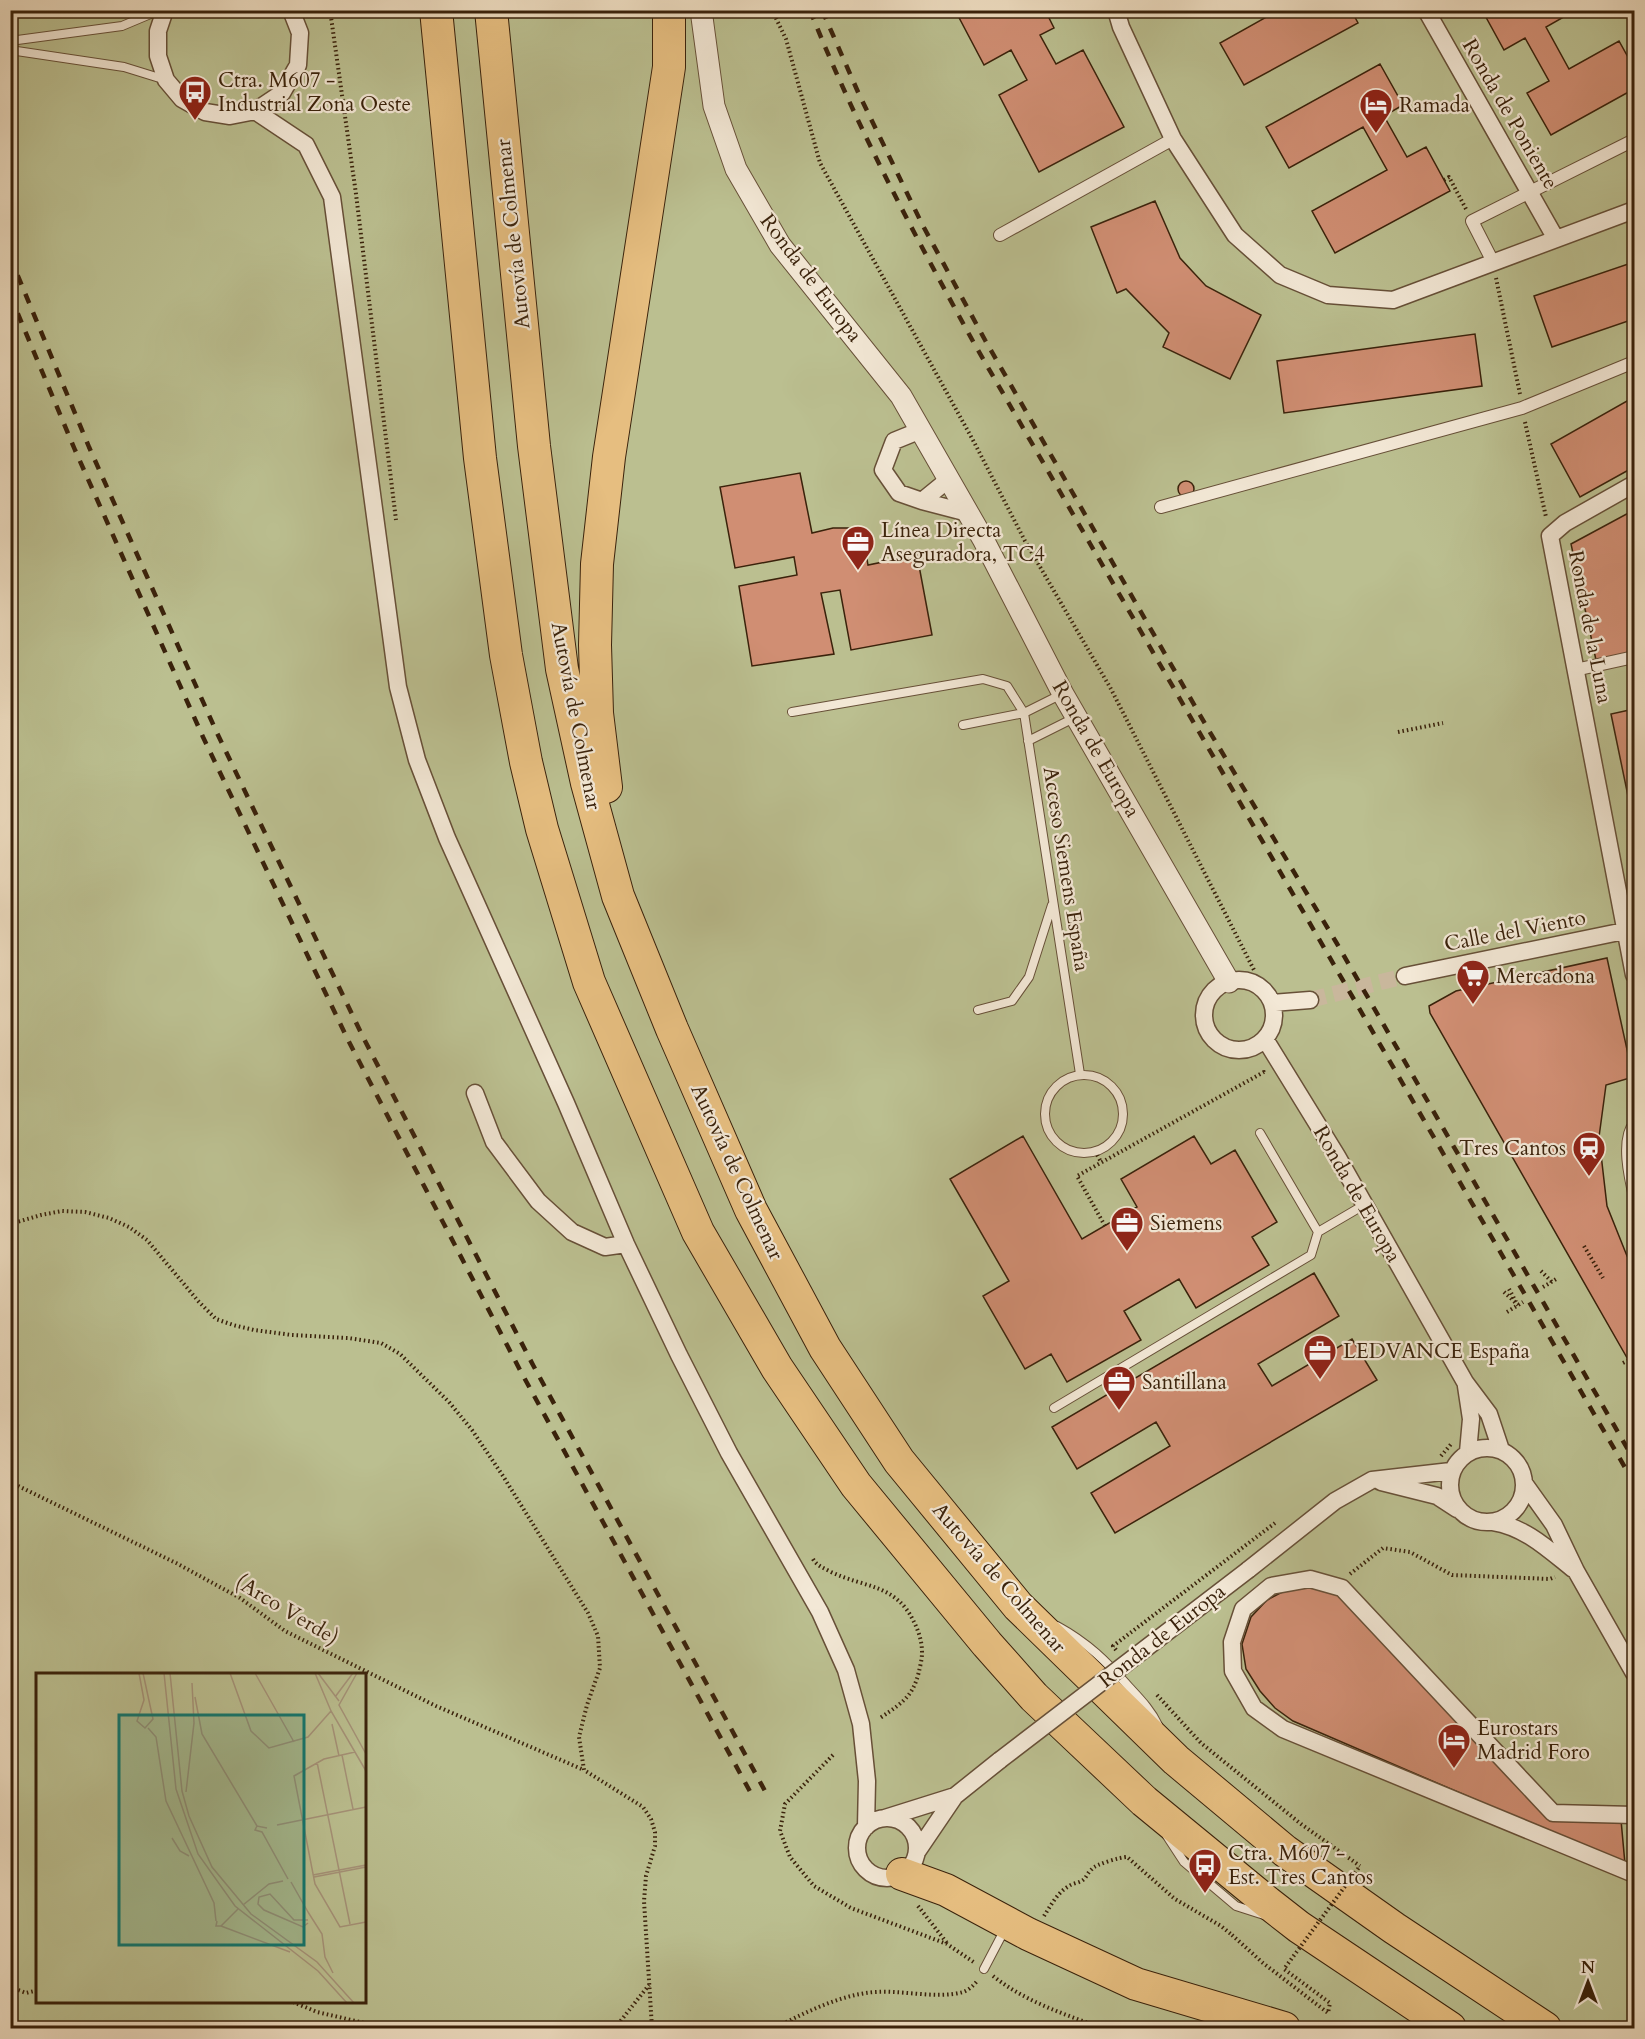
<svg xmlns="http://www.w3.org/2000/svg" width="1645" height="2039" viewBox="0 0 1645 2039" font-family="Cardo,serif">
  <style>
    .green { fill: #bbbf90; stroke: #7a704e; stroke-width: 1.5; fill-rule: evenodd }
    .building { fill: #d08e73; stroke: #3a220b; stroke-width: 1.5 }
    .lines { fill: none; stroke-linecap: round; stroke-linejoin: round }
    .minor-tunnel { stroke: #c9b79c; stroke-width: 16; stroke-dasharray: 16 8; stroke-linecap: butt }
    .service-casing { stroke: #675038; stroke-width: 10 }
    .pedestrian-casing { stroke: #675038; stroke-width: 14 }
    .minor-casing { stroke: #675038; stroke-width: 19 }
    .tertiary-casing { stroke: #675038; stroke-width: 23 }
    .motorway-casing { stroke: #3a220b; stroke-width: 34 }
    .path { stroke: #3a220b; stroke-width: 4; stroke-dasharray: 1.5 3; stroke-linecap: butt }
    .service { stroke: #f3e8d6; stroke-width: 8 }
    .pedestrian { stroke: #f3e8d6; stroke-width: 12 }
    .minor { stroke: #f3e8d6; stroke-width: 16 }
    .tertiary { stroke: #f3e8d6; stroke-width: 21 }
    .motorway { stroke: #e6be80; stroke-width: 32 }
    .rail { stroke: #3a220b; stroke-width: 4.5; stroke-dasharray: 10 10; stroke-linecap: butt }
    .minor-bridge-casing { stroke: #675038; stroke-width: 19; stroke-linecap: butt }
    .path-bridge { stroke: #3a220b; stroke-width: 4; stroke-dasharray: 1.5 3; stroke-linecap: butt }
    .minor-bridge { stroke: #f3e8d6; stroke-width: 16 }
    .labels { text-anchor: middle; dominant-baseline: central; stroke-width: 4.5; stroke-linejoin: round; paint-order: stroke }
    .poi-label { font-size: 21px; fill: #3a220b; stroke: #f3e8d6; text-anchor: start }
    .street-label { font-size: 21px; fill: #3a220b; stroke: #f3e8d6 }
    .inset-road { fill: none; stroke: #a59278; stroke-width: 1.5 }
    .view { fill: #0f766e; fill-opacity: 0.15; stroke: #0f766e; stroke-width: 3 }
    .inset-edge { fill: none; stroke: #3a220b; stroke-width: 3 }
  </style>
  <rect width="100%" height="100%" fill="#eddcc0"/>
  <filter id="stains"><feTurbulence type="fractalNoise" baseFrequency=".00333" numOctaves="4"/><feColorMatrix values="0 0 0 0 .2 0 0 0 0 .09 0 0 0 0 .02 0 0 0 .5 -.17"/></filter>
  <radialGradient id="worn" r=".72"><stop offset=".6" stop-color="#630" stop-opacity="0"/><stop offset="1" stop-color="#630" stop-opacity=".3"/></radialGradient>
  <!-- green -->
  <path class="green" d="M11,11H1634V2028H11ZM38,1674H364V2002H38Z"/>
  <!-- building -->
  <path class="building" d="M955,10H1045L1054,28L1040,35L1056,64L1083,50L1124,127L1039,172L999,95L1027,80L1011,50L984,65Z
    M1279,10H1351L1358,23L1244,85L1220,43Z
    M1482,10H1576L1546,27L1569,69L1619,41L1634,68V89L1551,135L1527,93L1549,81L1525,38L1504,50Z
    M1380,64L1403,105L1384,116L1407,157L1426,147L1450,191L1335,253L1312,211L1387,170L1363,127L1289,168L1266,127Z
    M1155,201L1180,258L1206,286L1261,315L1230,379L1163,347L1169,333L1126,289L1117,293L1091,227Z
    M1634,262V319L1552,347L1534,296Z
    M1475,334L1482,386L1284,413L1277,361Z
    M1634,397V467L1580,497L1551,444Z
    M800,473L812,533L833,528H852L864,541L868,565L917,555L932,635L851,650L840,590L821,593L834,654L752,666L739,586L797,575L794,557L735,568L720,487Z
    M1178 489a8 8 0 1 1 16 0a8 8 0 1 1-16 0Z
    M1634,510V652L1596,660L1571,544Z
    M1634,709V825L1611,714Z
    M1607,958L1633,1077L1606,1085L1599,1137L1607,1206L1627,1256L1634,1269V1370L1430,1013L1429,1006L1456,991Z
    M1023,1136L1082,1239L1137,1207L1121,1179L1194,1136L1211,1164L1235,1150L1277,1222L1252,1237L1269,1265L1196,1308L1179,1279L1124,1311L1141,1340L1067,1382L1051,1354L1025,1369L983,1296L1009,1281L950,1179Z
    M1314,1273L1339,1316L1258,1364L1272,1386L1352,1339L1377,1380L1115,1533L1091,1493L1170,1446L1156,1422L1077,1469L1052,1427Z
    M1314,1587L1335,1593L1357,1614L1550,1817L1621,1820L1625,1864L1293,1721L1275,1708L1260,1691L1246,1669L1242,1644L1251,1617L1267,1600L1288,1589Z"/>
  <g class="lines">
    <!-- minor-tunnel -->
    <path class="minor-tunnel" d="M1310,1000L1405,976"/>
    <defs>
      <path id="service" d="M10,41L122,26L160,10
        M10,50L124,67L166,80
        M792,712L983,679L1007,686L1024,713L1080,1074
        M963,725L1024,713L1062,694
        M1028,741L1076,717
        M978,1010L1012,1001L1029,977L1052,905
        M1045 1114a39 39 0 1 1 78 0a39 39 0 1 1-78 0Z
        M1634,1122C1619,1139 1629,1180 1634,1201
        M1260,1133L1318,1232
        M1054,1408L1311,1255L1318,1232L1364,1205
        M1057,1626C1088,1643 1106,1661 1129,1687C1140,1699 1151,1710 1158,1725
        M1167,1836L1184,1862L1236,1906L1264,1915
        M984,1969L1006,1927"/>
      <path id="pedestrian" d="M1000,235L1173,139
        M1493,262L1472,221L1634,140
        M1161,507L1522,408L1634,362
        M1575,670L1634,657"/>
      <path id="minor" d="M165,10L158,31V56L166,80L182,99L205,112L230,116L255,111L282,93L298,65L300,33L291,10
        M1116,10L1121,27L1173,139L1235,235L1280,275L1328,295L1393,300L1634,210
        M1426,10L1556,239
        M255,111L306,145L332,197L398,687L417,760L447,838L566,1103L626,1244L679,1355L729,1453L820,1612L846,1670L861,1724L867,1781L866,1827
        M921,430L894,441L883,470L899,493L922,501L968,513
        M1634,484L1565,523L1550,536L1634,975
        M922,501L949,479
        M1405,976L1634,929
        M1204 1015a35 35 0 1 1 70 0a35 35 0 1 1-70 0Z
        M1272,1003L1310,1000
        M1265,1039L1337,1156L1465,1382L1489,1414L1501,1450
        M475,1093L494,1142L538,1201L572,1232L605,1247L626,1244
        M1466,1386L1471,1419L1468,1452
        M1450 1485a37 37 0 1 1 74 0a37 37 0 1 1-74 0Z
        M1381,1482L1437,1496L1457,1509
        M1524,1483L1554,1525L1576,1571L1634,1673
        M1493,1522C1525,1527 1548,1549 1573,1569
        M1248,1570L1335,1501L1372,1480L1451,1471
        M1634,1815L1553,1813L1342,1588L1310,1579L1271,1586L1243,1609L1232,1642L1233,1671L1254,1708L1283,1729L1634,1874
        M885,1818L955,1796
        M857 1848a30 30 0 1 1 60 0a30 30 0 1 1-60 0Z
        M917,1852L955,1796L1000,1760"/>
      <path id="tertiary" d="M701,10L714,106L736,169L780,245L901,396L983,539L1063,694L1229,982"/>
      <path id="motorway" d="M436,10L480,458L506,655L526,762L542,829L589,982L698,1232L777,1368L856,1485L987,1644L1034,1697L1144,1801L1267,1902L1299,1927L1450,2028
        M491,10L534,446L562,669L587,783L618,896L672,1029L751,1210L825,1348L899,1461L1018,1606L1176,1760L1285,1851L1394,1928L1545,2028
        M606,787L597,713L595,645L597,564L609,457L669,67V10
        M902,1874L946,1890L1028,1934L1136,1984L1284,2028"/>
    </defs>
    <!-- service casing -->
    <use href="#service" class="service-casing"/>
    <!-- pedestrian casing -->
    <use href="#pedestrian" class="pedestrian-casing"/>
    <!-- minor casing -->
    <use href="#minor" class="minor-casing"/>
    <!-- tertiary casing -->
    <use href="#tertiary" class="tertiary-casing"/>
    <!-- motorway casing -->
    <use href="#motorway" class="motorway-casing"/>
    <!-- path -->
    <path class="path" d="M330,10L356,194L396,520
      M772,10L786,39L820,163L974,442L1025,541L1111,689L1254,970
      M1095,10L1098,18
      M1444,180L1449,177L1466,209
      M1496,278L1520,394
      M1525,422L1546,517
      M1398,732L1443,723
      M1095,1151L1101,1162
      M10,1224L41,1215L62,1211L85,1212L109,1218L129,1227L147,1240L199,1302L216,1319L233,1325L254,1330L292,1335L348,1338L381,1343L400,1354L449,1402L472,1430L503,1476L588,1613L598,1636L600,1668L587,1705L579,1737L584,1770L643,1807L651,1819L655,1832V1846L646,1876L644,1901L652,2028
      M1105,1226L1077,1176L1264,1072L1265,1074
      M1584,1246L1603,1278
      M1541,1271L1552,1282
      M1543,1287L1558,1278
      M1509,1289L1516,1302
      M1504,1292L1518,1305
      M1507,1312L1523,1302
      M1623,1363L1629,1360
      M1441,1456L1452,1443
      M10,1482L176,1563L240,1598L285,1631L436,1706L584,1770
      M813,1559C817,1566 824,1568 831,1572C865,1588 896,1584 914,1622C920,1634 924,1648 921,1662C915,1694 907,1700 880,1718
      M1350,1574L1383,1548L1410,1552L1452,1575L1550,1579L1555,1577
      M1116,1650L1113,1646L1275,1523
      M1157,1695L1201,1743L1301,1824L1360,1866
      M833,1755L785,1804L780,1831L790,1857L814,1886L851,1908L947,1944L975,1963
      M918,1906L947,1943
      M1044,1916C1051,1905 1058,1892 1069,1886C1073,1883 1079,1883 1083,1880C1086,1878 1088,1872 1092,1869C1096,1864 1121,1857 1127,1857L1175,1899L1221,1926L1232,1935
      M993,1976C1026,2002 1064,2014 1102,2028
      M10,1987L26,1993L38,1990
      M293,2002L317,2012L386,2028
      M791,2021L797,2028
      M615,2028L649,1985
      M774,2028C803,2014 833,1998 866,1993C896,1988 935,2000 963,1992C969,1990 974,1985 978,1980"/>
    <!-- service -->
    <use href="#service" class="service"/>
    <!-- pedestrian -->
    <use href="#pedestrian" class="pedestrian"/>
    <!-- minor -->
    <use href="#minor" class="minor"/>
    <!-- tertiary -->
    <use href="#tertiary" class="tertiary"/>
    <!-- motorway -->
    <use href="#motorway" class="motorway"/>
    <!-- rail -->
    <path class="rail" d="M810,10C856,126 915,236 975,345L1634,1483
      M822,10L858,92L922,224L985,340L1208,729L1336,942L1634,1460
      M10,257L89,447L217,733L363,1037L533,1365L765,1791
      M10,295L75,450L203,737L348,1040L520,1370L753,1797
      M898,2026L899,2028"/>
    <defs>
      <path id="minor-bridge" d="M1000,1760L1248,1570"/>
    </defs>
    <!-- minor-bridge casing -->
    <use href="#minor-bridge" class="minor-bridge-casing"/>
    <!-- path-bridge -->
    <path class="path-bridge" d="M1232,1935L1263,1963L1328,2013L1330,2003L1284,1969L1360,1866"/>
    <!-- minor-bridge -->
    <use href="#minor-bridge" class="minor-bridge"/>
  </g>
  <!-- icons -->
  <defs>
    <symbol id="bus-pin" viewBox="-11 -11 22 30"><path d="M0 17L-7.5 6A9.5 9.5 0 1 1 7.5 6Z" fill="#8f2418" stroke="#f3e8d6"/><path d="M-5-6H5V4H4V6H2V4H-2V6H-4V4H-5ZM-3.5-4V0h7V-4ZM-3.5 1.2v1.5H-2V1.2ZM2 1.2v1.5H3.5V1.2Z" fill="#fff"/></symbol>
    <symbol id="hotel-pin" viewBox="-11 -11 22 30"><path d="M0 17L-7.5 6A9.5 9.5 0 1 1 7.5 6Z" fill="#8f2418" stroke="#f3e8d6"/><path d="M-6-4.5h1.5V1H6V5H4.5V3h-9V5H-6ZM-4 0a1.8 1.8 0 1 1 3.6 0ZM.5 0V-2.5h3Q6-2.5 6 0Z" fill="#fff"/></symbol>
    <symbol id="office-pin" viewBox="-11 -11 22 30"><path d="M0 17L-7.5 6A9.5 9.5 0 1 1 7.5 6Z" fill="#8f2418" stroke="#f3e8d6"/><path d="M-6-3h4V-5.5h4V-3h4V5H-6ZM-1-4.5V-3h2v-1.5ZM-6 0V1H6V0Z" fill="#fff"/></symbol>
    <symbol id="supermarket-pin" viewBox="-11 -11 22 30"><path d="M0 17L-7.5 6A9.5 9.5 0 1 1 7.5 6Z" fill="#8f2418" stroke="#f3e8d6"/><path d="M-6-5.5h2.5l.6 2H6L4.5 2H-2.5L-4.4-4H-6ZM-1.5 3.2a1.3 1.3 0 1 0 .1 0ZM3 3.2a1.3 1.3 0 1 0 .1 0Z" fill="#fff"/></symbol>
    <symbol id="station-pin" viewBox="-11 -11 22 30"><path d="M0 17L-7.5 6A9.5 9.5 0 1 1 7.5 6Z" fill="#8f2418" stroke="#f3e8d6"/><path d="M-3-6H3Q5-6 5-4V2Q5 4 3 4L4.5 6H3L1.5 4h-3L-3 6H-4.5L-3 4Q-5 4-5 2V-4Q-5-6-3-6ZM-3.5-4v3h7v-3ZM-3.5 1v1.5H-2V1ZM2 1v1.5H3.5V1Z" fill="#fff"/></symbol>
  </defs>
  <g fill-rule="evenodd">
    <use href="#bus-pin" x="176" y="73" width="38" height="52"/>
    <use href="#hotel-pin" x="1357" y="86" width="38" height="52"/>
    <use href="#office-pin" x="839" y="523" width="38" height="52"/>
    <use href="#supermarket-pin" x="1454" y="957" width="38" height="52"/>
    <use href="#station-pin" x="1570" y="1129" width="38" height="52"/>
    <use href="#office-pin" x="1108" y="1204" width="38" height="52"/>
    <use href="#office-pin" x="1301" y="1332" width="38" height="52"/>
    <use href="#office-pin" x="1100" y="1363" width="38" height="52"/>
    <use href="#hotel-pin" x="1435" y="1721" width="38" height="52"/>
    <use href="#bus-pin" x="1186" y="1846" width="38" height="52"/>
  </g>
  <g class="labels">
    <!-- poi labels -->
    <g class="poi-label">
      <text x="218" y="80">Ctra. M607 -<tspan x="218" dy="24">Industrial Zona Oeste</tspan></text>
      <text x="1399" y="105">Ramada</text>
      <text x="881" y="530">Línea Directa<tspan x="881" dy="24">Aseguradora, TC4</tspan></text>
      <text x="1496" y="976">Mercadona</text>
      <text x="1566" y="1148" text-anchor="end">Tres Cantos</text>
      <text x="1150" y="1223">Siemens</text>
      <text x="1343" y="1351">LEDVANCE España</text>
      <text x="1142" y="1382">Santillana</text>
      <text x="1477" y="1728">Eurostars<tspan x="1477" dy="24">Madrid Foro</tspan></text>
      <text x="1228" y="1853">Ctra. M607 -<tspan x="1228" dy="24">Est. Tres Cantos</tspan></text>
    </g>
    <!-- street labels -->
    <g class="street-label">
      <text transform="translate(1510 114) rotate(60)">Ronda de Poniente</text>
      <text transform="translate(513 234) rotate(-96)">Autovía de Colmenar</text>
      <text transform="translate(811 278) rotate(53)">Ronda de Europa</text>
      <text transform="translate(1590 627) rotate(79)">Ronda de la Luna</text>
      <text transform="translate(576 716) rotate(79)">Autovía de Colmenar</text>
      <text transform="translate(1096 749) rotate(60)">Ronda de Europa</text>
      <text transform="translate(1066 869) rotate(81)">Acceso Siemens España</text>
      <text transform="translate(1515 931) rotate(-11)">Calle del Viento</text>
      <text transform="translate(737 1172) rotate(65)">Autovía de Colmenar</text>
      <text transform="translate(1357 1194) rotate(60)">Ronda de Europa</text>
      <text transform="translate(999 1578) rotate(49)">Autovía de Colmenar</text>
      <text transform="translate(287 1610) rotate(31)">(Arco Verde)</text>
      <text transform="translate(1162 1636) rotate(-38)">Ronda de Europa</text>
    </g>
  </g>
  <!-- overview -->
  <g transform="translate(36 1673)">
    <rect width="330" height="330" fill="#eddcc0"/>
    <path d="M0,0H330V330H0Z" fill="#bbbf90"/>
    <path class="inset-road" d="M103,0L108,27L101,48L109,55L117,46L107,0M128,0L140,116L162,181L199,233L282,298L311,330M134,0L146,118L153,143L176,194L215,241L281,289L318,330M194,0L215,58L233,75L272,64L295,38M219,0L258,69M279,0L295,38L330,98M282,0L303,28M321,0L303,32L330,81M159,24L166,61L221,153M299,24L317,0M296,51L303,83M112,55L120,64L130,128L178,230L180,248M319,79L288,86L258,103L279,211L304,254L330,249M306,82L317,136M281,89L314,251M150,119L158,50L156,10M241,152L330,134M231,155L221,153L219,157L226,159L252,206M136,165L144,178L153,183M277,202L330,192M278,204L330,194M255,209L272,239M207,232L233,211L247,208M272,239L286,261L289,284L297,300M272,247H258L234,221L223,224L222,231L228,237L267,254L272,250M181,248L180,253H185L202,236M185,253L254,279"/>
    <path class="view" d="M83,42H268V272H83Z"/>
    <rect width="330" height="330" class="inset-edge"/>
  </g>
  <!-- margin -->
  <rect width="1645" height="2039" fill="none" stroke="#eddcc0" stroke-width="36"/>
  <rect x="12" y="12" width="1621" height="2015" fill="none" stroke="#3a220b" stroke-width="3"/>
  <rect x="18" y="18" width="1609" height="2003" fill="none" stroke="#3a220b" stroke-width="1.5"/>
  <!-- north arrow -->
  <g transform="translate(1588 1982)" stroke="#f3e8d6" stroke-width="4.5" paint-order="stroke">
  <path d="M0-4.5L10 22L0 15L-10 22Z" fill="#3a220b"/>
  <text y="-9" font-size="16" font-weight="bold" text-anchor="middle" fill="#3a220b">N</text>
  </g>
  <rect width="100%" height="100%" filter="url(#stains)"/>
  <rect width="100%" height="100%" fill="url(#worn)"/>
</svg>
